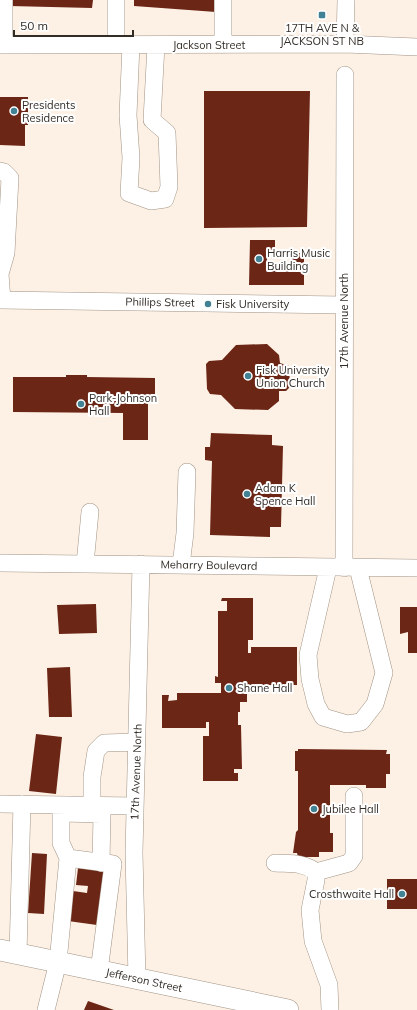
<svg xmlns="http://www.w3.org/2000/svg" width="417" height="1010" viewBox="0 0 417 1010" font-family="Mulish,sans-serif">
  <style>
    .building { fill: #6c2616 }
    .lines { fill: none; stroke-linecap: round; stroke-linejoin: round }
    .minor-casing { stroke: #a09385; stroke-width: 18 }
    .major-casing { stroke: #a09385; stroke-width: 22 }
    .minor { stroke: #fff; stroke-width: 17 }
    .major { stroke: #fff; stroke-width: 21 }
    .poi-dot { fill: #418294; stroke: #fff; stroke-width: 1.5 }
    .labels { text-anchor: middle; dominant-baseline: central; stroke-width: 4; stroke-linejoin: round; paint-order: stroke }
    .poi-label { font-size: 11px; fill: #322c27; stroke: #fff; text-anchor: start }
    .street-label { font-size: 11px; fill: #322c27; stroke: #fff }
  </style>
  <rect width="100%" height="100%" fill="#fdf1e5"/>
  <!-- building -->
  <path class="building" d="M10,0H93L92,8L10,6Z
    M134,0H217L216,12L134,6Z
    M204,91H310L307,227L204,228Z
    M0,97H28V125H25V146L0,145Z
    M250,240H275V253H267V265H291V253H304V285H249Z
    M267,344L279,355L280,363L289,366L290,387L286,391H279V401L268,410L235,409L221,395L210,394L207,389L206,364L209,361L222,360L236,345Z
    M66,375H87V377L155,378V397H148V440H123V413L13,412V377H66Z
    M211,433L272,435V445L283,446L281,527H270V537L210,535L212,461L205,460V447H210Z
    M222,598H253V640H248V653H251V647H297V685H237V692H247V702H240V712H238V725H241L242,769H234V773H238V781H203V736H209V722H206V728H162V695H169L168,701L177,700V693H221V683H215V676L218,677V611H227V601H221Z
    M96,604L97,633L59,634L57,605Z
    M400,607H417V653H408V632L400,634Z
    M70,667L72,717H49L47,668Z
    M36,734L62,737L56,794L29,791Z
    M298,749L387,750L386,754H390V774H386V788H366V785H330V833H333V852H319V857H298L297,853H293L296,832L298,830V771H295V751H298Z
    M32,853L47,854L44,914L28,913Z
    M78,868L106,871L97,925L68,921L73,891L87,893L88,886L76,885Z
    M387,879H417V909H387Z
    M88,1001L114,1010H84Z"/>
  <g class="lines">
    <defs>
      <path id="minor" d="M223,0V45
        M345,44L346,0
        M0,45L345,44L417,47
        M4,45V0
        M116,45V0
        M131,45L128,115L131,158L129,193L151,201L165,199L169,187L167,133L152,120L156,45
        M0,171L4,172L10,178L6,253L0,274L2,300
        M0,300L344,305
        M0,563L417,568
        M85,564L90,512
        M181,565L185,533L187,472
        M328,568L308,655L310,679L316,704L323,717L347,724L361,722L375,704L384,673L358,568
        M344,568L345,75
        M0,804L135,806
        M92,805V777L96,751L104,743L136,742
        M68,858L61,843V813L102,814L101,863
        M275,863C289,864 304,862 316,872V880L310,910L313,941L329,985L330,1010
        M316,872L349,863L354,856V796
        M18,954L22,804
        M137,979L134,853L141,564
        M46,1010L58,962L68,858L113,864L99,971"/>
      <path id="major" d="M0,950L288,1010"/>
    </defs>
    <!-- minor casing -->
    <use href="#minor" class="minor-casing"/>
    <!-- major casing -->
    <use href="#major" class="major-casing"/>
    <!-- minor -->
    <use href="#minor" class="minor"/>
    <!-- major -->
    <use href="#major" class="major"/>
  </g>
  <!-- markers -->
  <g class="poi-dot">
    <rect x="318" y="11" width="8" height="8" rx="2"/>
    <circle cx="14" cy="111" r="4"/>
    <circle cx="259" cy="259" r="4"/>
    <circle cx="208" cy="304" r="4"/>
    <circle cx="248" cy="376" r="4"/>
    <circle cx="81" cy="404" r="4"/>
    <circle cx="247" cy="494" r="4"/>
    <circle cx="229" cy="688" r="4"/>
    <circle cx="314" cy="809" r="4"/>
    <circle cx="402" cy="894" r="4"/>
  </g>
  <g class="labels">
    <!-- poi labels -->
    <g class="poi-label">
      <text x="322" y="28" text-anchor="middle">17TH AVE N &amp;<tspan x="322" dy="13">JACKSON ST NB</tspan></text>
      <text x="22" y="105">Presidents<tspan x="22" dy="13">Residence</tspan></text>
      <text x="267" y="253">Harris Music<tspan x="267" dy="13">Building</tspan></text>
      <text x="216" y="304">Fisk University</text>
      <text x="256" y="370">Fisk University<tspan x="256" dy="13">Union Church</tspan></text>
      <text x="89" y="398">Park-Johnson<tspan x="89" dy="13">Hall</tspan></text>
      <text x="255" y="488">Adam K<tspan x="255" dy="13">Spence Hall</tspan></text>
      <text x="237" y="688">Shane Hall</text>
      <text x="322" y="809">Jubilee Hall</text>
      <text x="394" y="894" text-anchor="end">Crosthwaite Hall</text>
    </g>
    <!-- street labels -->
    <g class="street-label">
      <text x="209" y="45">Jackson Street</text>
      <text transform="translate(160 302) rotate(1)">Phillips Street</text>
      <text transform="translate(344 321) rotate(-90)">17th Avenue North</text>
      <text transform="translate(209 565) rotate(1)">Meharry Boulevard</text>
      <text transform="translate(136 772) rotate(-88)">17th Avenue North</text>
      <text transform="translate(144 980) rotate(12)">Jefferson Street</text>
    </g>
  </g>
  <!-- scale -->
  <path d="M14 30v6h119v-6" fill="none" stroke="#322c27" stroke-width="2"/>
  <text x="20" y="30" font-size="12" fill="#322c27" stroke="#ffffff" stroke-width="3" paint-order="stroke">50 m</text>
</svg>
